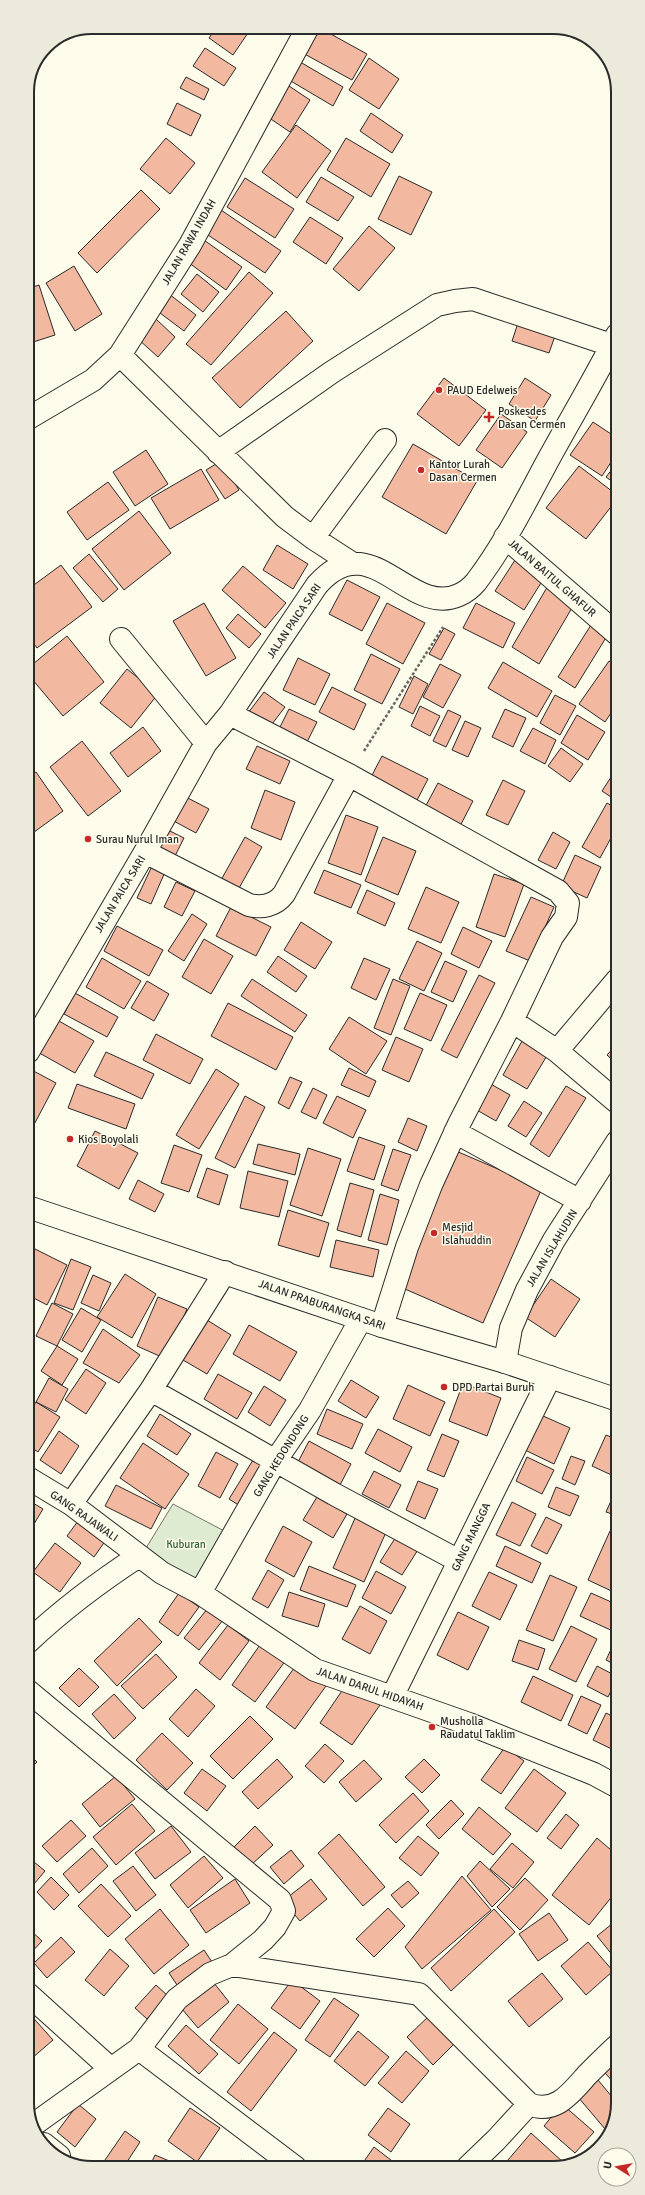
<svg xmlns="http://www.w3.org/2000/svg" width="645" height="2195" viewBox="0 0 645 2195" font-family="Signika,sans-serif">
  <style>
    .green { fill: #deebd1; stroke: #74746e }
    .building { fill: #f2b8a0; stroke: #2b2b2b }
    .lines { fill: none; stroke-linecap: round; stroke-linejoin: round }
    .street-casing { stroke: #2b2b2b; stroke-width: 24 }
    .primary-casing { stroke: #2b2b2b; stroke-width: 24 }
    .path { stroke: #6a6964; stroke-width: 2.5; stroke-dasharray: 3 2; stroke-linecap: butt }
    .street { stroke: #fdfbea; stroke-width: 22 }
    .primary { stroke: #fdfbea; stroke-width: 22 }
    .poi-dot { fill: #c62828; stroke: #fdfbea; stroke-width: 1.5 }
    .labels { text-anchor: middle; dominant-baseline: central; stroke-width: 3; stroke-linejoin: round; paint-order: stroke }
    .street-label { font-size: 11px; fill: #2b2b2b; stroke: #fdfbea }
    .poi-label { font-size: 11px; fill: #2b2b2b; stroke: #fdfbea; text-anchor: start }
    .park-label { font-size: 11px; fill: #34623c; stroke: #fdfbea }
    .rim { fill: none; stroke: #2b2b2b; stroke-width: 2 }
  </style>
  <rect width="100%" height="100%" fill="#fdfbea"/>
  <!-- green -->
  <path class="green" d="M173,1504L230,1534L199,1588L143,1553Z"/>
  <!-- building -->
  <path class="building" d="M217,27H252L233,55L209,38Z
    M318,27L367,54L352,80L299,51Z
    M205,48L236,68L224,86L193,66Z
    M369,58L399,79L379,109L349,90Z
    M295,59L343,87L333,106L284,77Z
    M186,77L209,89L204,100L180,88Z
    M283,82L310,100L290,132L262,113Z
    M177,103L201,115L191,136L167,124Z
    M371,113L403,135L392,153L360,131Z
    M296,125L331,151L297,198L262,172Z
    M166,138L195,163L170,194L140,169Z
    M346,138L390,164L371,197L327,170Z
    M399,176L432,192L411,235L378,219Z
    M321,177L354,197L338,221L306,202Z
    M245,178L294,209L275,238L227,207Z
    M141,190L160,209L97,273L78,253Z
    M221,210L281,251L265,273L205,233Z
    M310,217L343,238L326,264L293,242Z
    M369,226L395,248L359,291L333,269Z
    M201,238L242,267L226,290L185,260Z
    M74,266L102,314L75,331L46,283Z
    M249,272L273,293L211,365L186,344Z
    M197,274L219,292L203,312L181,294Z
    M39,285L55,335L27,344V289Z
    M164,290L196,315L184,331L152,307Z
    M286,311L313,341L240,408L212,378Z
    M156,319L175,337L158,357L138,339Z
    M518,323L555,336L549,353L512,341Z
    M444,378L486,410L459,446L417,414Z
    M525,378L551,395L535,421L509,404Z
    M501,414L527,432L502,468L476,450Z
    M593,422L617,438V453L602,476L570,455Z
    M413,444L477,481L446,534L382,497Z
    M146,450L168,484L135,506L113,472Z
    M221,461L239,490L225,499L206,470Z
    M617,463V485L606,477Z
    M579,466L617,495V499L586,539L546,508Z
    M201,469L219,500L170,529L151,498Z
    M108,482L129,510L87,540L67,512Z
    M139,511L171,553L124,590L92,549Z
    M277,545L308,564L293,589L263,570Z
    M89,554L118,589L103,602L73,568Z
    M517,557L546,575L524,610L495,591Z
    M61,565L92,607L37,648L27,634V590Z
    M243,566L286,603L265,628L222,590Z
    M347,580L380,597L362,631L329,614Z
    M549,584L576,601L539,664L512,647Z
    M204,603L236,658L206,676L173,621Z
    M387,603L425,623L403,664L366,644Z
    M476,603L515,623L503,648L463,628Z
    M238,614L261,634L249,648L226,628Z
    M591,625L607,636L575,688L558,677Z
    M444,628L455,634L441,660L429,654Z
    M67,636L104,682L63,716L27,673V669Z
    M371,654L400,669L382,704L354,690Z
    M298,658L330,674L315,705L283,690Z
    M609,661L617,667V704L605,722L579,704Z
    M503,662L552,691L537,717L488,688Z
    M440,664L461,675L443,708L423,697Z
    M127,669L158,694L131,728L100,703Z
    M414,676L428,684L413,714L399,707Z
    M332,687L366,704L354,730L319,712Z
    M264,692L285,707L269,728L248,713Z
    M555,695L576,706L560,735L540,723Z
    M420,706L440,716L430,736L411,726Z
    M289,709L317,722L307,742L279,729Z
    M505,709L526,718L513,747L492,737Z
    M448,710L461,716L446,747L433,741Z
    M577,715L605,732L588,760L561,743Z
    M465,721L481,728L468,757L452,750Z
    M143,727L161,751L128,777L110,753Z
    M533,728L556,740L545,764L520,751Z
    M82,741L121,791L88,816L50,767Z
    M257,746L290,761L280,784L246,769Z
    M561,748L583,764L570,782L548,766Z
    M382,756L428,779L415,804L369,781Z
    M617,768V801L602,791Z
    M36,772L63,811L30,835L27,831V778Z
    M503,780L525,791L508,825L486,815Z
    M438,783L473,801L458,830L423,811Z
    M265,790L295,802L281,840L251,828Z
    M182,795L209,809L196,833L170,819Z
    M607,803L617,809V827L600,858L582,847Z
    M346,815L378,827L361,875L328,863Z
    M162,827L184,838L175,856L152,845Z
    M553,832L570,842L556,869L538,860Z
    M245,837L262,847L238,890L221,880Z
    M383,837L416,851L398,895L365,881Z
    M575,855L601,867L587,898L561,886Z
    M152,866L165,872L151,904L137,898Z
    M324,870L361,885L351,908L314,893Z
    M494,874L524,884L505,937L476,927Z
    M176,882L195,891L182,916L164,907Z
    M426,887L459,902L441,943L408,929Z
    M367,890L395,903L385,926L357,913Z
    M531,897L554,907L530,961L506,951Z
    M231,907L271,927L256,956L216,936Z
    M192,914L207,924L184,961L168,951Z
    M301,922L332,942L315,969L284,950Z
    M117,926L163,950L149,976L104,951Z
    M463,927L492,941L479,968L451,954Z
    M204,939L233,956L211,994L182,977Z
    M417,941L442,953L424,991L399,979Z
    M278,956L307,976L296,992L267,972Z
    M102,958L141,981L124,1009L86,987Z
    M364,958L390,969L376,1000L351,988Z
    M445,961L467,971L453,1002L431,992Z
    M479,975L495,983L457,1058L441,1050Z
    M252,979L307,1015L295,1032L241,996Z
    M393,979L410,986L391,1035L374,1028Z
    M147,981L169,994L154,1021L131,1008Z
    M75,993L118,1017L107,1037L64,1014Z
    M420,993L447,1005L431,1041L404,1029Z
    M228,1003L293,1037L276,1070L211,1036Z
    M52,1017L94,1041L75,1073L34,1050Z
    M349,1017L387,1041L366,1074L329,1049Z
    M156,1034L203,1059L190,1084L143,1060Z
    M526,1034L551,1049L527,1089L503,1075Z
    M396,1037L423,1049L409,1082L382,1070Z
    M617,1044V1064L607,1055Z
    M106,1052L154,1074L142,1099L94,1076Z
    M28,1068L56,1083L28,1136Z
    M349,1068L376,1081L369,1097L341,1085Z
    M216,1069L239,1084L199,1149L176,1135Z
    M290,1077L302,1082L289,1109L278,1103Z
    M489,1083L510,1095L496,1121L475,1109Z
    M77,1084L135,1104L126,1129L68,1108Z
    M566,1086L586,1098L549,1157L530,1144Z
    M313,1088L327,1095L316,1119L301,1112Z
    M245,1096L265,1107L235,1168L215,1158Z
    M337,1096L366,1110L353,1138L323,1123Z
    M524,1101L542,1113L526,1137L508,1126Z
    M408,1118L427,1126L417,1151L398,1142Z
    M95,1131L138,1153L119,1189L77,1166Z
    M359,1137L385,1146L374,1180L347,1171Z
    M258,1144L300,1154L295,1175L253,1164Z
    M174,1145L202,1155L189,1192L161,1183Z
    M308,1148L341,1159L322,1216L290,1205Z
    M393,1149L411,1155L398,1191L381,1185Z
    M456,1151L542,1188L483,1323L398,1286Z
    M207,1168L228,1175L219,1205L197,1197Z
    M248,1171L288,1181L279,1217L240,1208Z
    M138,1180L164,1194L155,1212L129,1199Z
    M350,1183L374,1190L361,1237L337,1230Z
    M380,1194L399,1200L387,1245L368,1240Z
    M288,1210L329,1223L319,1257L278,1245Z
    M336,1240L379,1250L373,1277L330,1267Z
    M33,1248L67,1265L47,1305L28,1295V1260Z
    M71,1259L91,1267L73,1310L54,1303Z
    M125,1274L156,1294L132,1338L97,1317Z
    M93,1275L111,1283L99,1311L81,1303Z
    M551,1279L580,1299L555,1337L525,1317Z
    M158,1297L187,1309L166,1359L137,1346Z
    M52,1303L73,1314L57,1346L36,1336Z
    M81,1308L101,1320L82,1352L62,1340Z
    M207,1320L231,1335L207,1374L183,1360Z
    M249,1325L297,1352L280,1381L233,1354Z
    M103,1329L140,1355L119,1383L83,1363Z
    M57,1346L78,1359L62,1385L41,1371Z
    M86,1369L106,1383L86,1414L65,1400Z
    M218,1374L252,1393L237,1419L204,1399Z
    M49,1378L68,1389L56,1412L36,1402Z
    M351,1380L379,1397L366,1418L338,1401Z
    M463,1383L501,1398L487,1436L449,1421Z
    M408,1385L445,1402L430,1436L393,1419Z
    M264,1386L286,1400L270,1426L248,1412Z
    M36,1402L60,1417L38,1452L28,1445V1415Z
    M327,1409L363,1424L352,1449L317,1434Z
    M160,1414L191,1434L177,1455L147,1436Z
    M541,1415L570,1428L554,1464L525,1450Z
    M378,1429L412,1447L400,1472L365,1453Z
    M59,1431L79,1446L61,1474L40,1460Z
    M442,1434L459,1441L444,1477L427,1470Z
    M606,1435L618,1440V1478L592,1466Z
    M309,1441L351,1464L340,1485L298,1462Z
    M143,1443L189,1474L165,1509L120,1478Z
    M216,1452L238,1464L220,1498L198,1486Z
    M571,1456L585,1461L575,1485L562,1479Z
    M527,1457L554,1470L542,1494L516,1481Z
    M253,1460L264,1467L240,1506L229,1499Z
    M374,1471L401,1485L389,1508L362,1494Z
    M418,1481L438,1489L425,1519L406,1510Z
    M116,1485L162,1508L151,1529L105,1506Z
    M618,1485V1516L606,1512Z
    M556,1487L579,1496L570,1516L548,1507Z
    M317,1497L347,1514L333,1538L303,1520Z
    M28,1500L43,1509L28,1534Z
    M512,1502L536,1514L520,1546L496,1535Z
    M356,1516L387,1530L364,1582L333,1568Z
    M81,1517L108,1537L94,1557L67,1536Z
    M546,1517L562,1525L547,1554L531,1546Z
    M283,1526L312,1542L294,1577L265,1561Z
    M610,1531L618,1535V1594L588,1580Z
    M399,1532L421,1545L402,1575L380,1562Z
    M55,1543L81,1563L60,1592L33,1572Z
    M505,1546L541,1563L532,1583L496,1566Z
    M309,1566L356,1585L347,1607L300,1590Z
    M268,1570L284,1580L268,1608L252,1599Z
    M376,1571L406,1587L391,1614L362,1598Z
    M489,1572L517,1585L500,1620L472,1606Z
    M550,1575L577,1587L553,1641L526,1630Z
    M289,1592L325,1604L318,1627L282,1616Z
    M179,1593L199,1607L178,1636L159,1622Z
    M591,1593L618,1605V1627L615,1632L580,1616Z
    M360,1606L387,1621L370,1654L342,1639Z
    M208,1608L223,1620L199,1650L184,1638Z
    M458,1612L489,1627L468,1670L437,1655Z
    M139,1618L162,1642L117,1686L94,1661Z
    M228,1625L249,1641L220,1680L199,1663Z
    M571,1626L597,1639L576,1682L549,1669Z
    M519,1640L545,1649L538,1670L512,1661Z
    M262,1642L286,1660L255,1702L232,1685Z
    M614,1643L618,1644V1666L606,1660Z
    M156,1654L177,1677L143,1709L121,1686Z
    M297,1664L326,1686L295,1729L266,1707Z
    M597,1666L618,1677L608,1697L587,1686Z
    M79,1668L99,1687L79,1707L59,1688Z
    M533,1676L573,1695L561,1721L521,1702Z
    M348,1682L380,1705L352,1745L320,1723Z
    M196,1689L215,1706L188,1737L169,1719Z
    M114,1694L136,1718L114,1739L92,1714Z
    M581,1696L601,1705L587,1734L568,1725Z
    M606,1713L618,1719V1752L593,1740Z
    M250,1716L273,1739L233,1779L210,1756Z
    M162,1733L193,1763L167,1790L136,1760Z
    M325,1744L344,1761L324,1783L305,1766Z
    M505,1747L524,1761L501,1794L481,1780Z
    M28,1753L37,1762L28,1771Z
    M277,1759L293,1777L258,1809L242,1792Z
    M424,1759L440,1775L422,1793L405,1777Z
    M364,1760L382,1779L356,1802L339,1782Z
    M202,1769L226,1786L207,1811L184,1793Z
    M534,1769L566,1793L537,1832L505,1808Z
    M116,1776L135,1799L100,1827L82,1804Z
    M413,1793L429,1811L396,1843L379,1825Z
    M451,1800L464,1814L439,1839L426,1825Z
    M132,1804L155,1831L116,1865L93,1837Z
    M479,1807L511,1834L493,1855L462,1829Z
    M566,1814L579,1825L561,1849L547,1838Z
    M71,1820L86,1836L57,1862L42,1846Z
    M171,1826L191,1852L155,1879L135,1853Z
    M255,1826L273,1845L251,1865L234,1847Z
    M339,1834L385,1887L363,1906L318,1853Z
    M418,1836L439,1853L421,1876L399,1858Z
    M597,1838L618,1856V1889L589,1925L552,1895Z
    M512,1843L534,1862L513,1888L490,1869Z
    M92,1848L108,1866L79,1893L63,1874Z
    M291,1850L304,1866L284,1884L270,1867Z
    M204,1856L223,1878L188,1908L170,1885Z
    M28,1857L45,1871L28,1891Z
    M480,1861L510,1889L492,1907L467,1876Z
    M133,1866L156,1895L136,1911L113,1881Z
    M462,1876L491,1910L422,1969L405,1947Z
    M51,1877L69,1895L54,1910L37,1892Z
    M525,1878L548,1900L520,1930L497,1907Z
    M235,1879L250,1903L206,1933L190,1910Z
    M311,1879L327,1899L300,1921L283,1901Z
    M408,1881L419,1893L402,1908L391,1895Z
    M101,1884L131,1916L108,1937L78,1906Z
    M388,1908L405,1926L374,1957L356,1939Z
    M160,1909L189,1945L154,1974L125,1939Z
    M494,1909L515,1932L451,1991L431,1968Z
    M549,1913L568,1940L538,1961L519,1934Z
    M618,1919V1962L597,1936Z
    M28,1928L42,1941L28,1956Z
    M61,1937L75,1952L47,1978L34,1963Z
    M588,1942L613,1971L586,1995L561,1966Z
    M110,1949L129,1966L104,1996L85,1980Z
    M204,1950L212,1962L177,1985L169,1973Z
    M542,1973L563,1999L529,2027L508,2001Z
    M292,1980L320,2001L300,2029L271,2008Z
    M214,1983L229,2002L198,2028L182,2009Z
    M156,1985L168,1996L147,2019L135,2008Z
    M334,1998L359,2015L330,2057L305,2040Z
    M238,2004L268,2029L239,2064L210,2040Z
    M28,2012L53,2040L31,2059L28,2056Z
    M430,2015L455,2043L433,2065L407,2037Z
    M186,2025L218,2054L199,2074L168,2046Z
    M358,2031L389,2057L365,2086L334,2061Z
    M274,2032L297,2050L251,2111L227,2092Z
    M406,2051L429,2071L402,2103L378,2083Z
    M618,2058V2087L604,2072Z
    M598,2080L618,2104L610,2125L605,2129L578,2097Z
    M78,2104L96,2119L75,2147L57,2132Z
    M562,2104L594,2132L575,2153L544,2126Z
    M190,2108L220,2128L197,2162L168,2141Z
    M388,2108L410,2124L391,2152L368,2135Z
    M125,2131L140,2142L123,2168H116L105,2160Z
    M531,2133L564,2163L560,2167H502Z
    M374,2147L400,2167H360Z
    M155,2155L179,2165L178,2168H149Z
    M241,2160L254,2167H237Z"/>
  <g class="lines">
    <defs>
      <path id="street" d="M120,355L285,517L313,538L353,564
        M27,419L93,380L120,355L190,245L308,27
        M218,452L332,372L437,305L455,301L473,299L611,345
        M505,537L617,634
        M313,538L385,440
        M121,639L206,743
        M230,714L349,775L558,891L568,903L566,917L552,937L512,1021L459,1124L431,1185L407,1247L382,1326
        M145,852L249,905C262,908 275,906 284,894L349,775
        M512,1021L557,1051L617,1102
        M557,1051L617,980
        M28,1052L145,852L206,743L230,714L317,585C371,523 408,618 459,595C466,592 471,588 476,582C504,545 525,503 547,462C570,420 595,378 617,335
        M455,1132L580,1201
        M505,1362L511,1328L527,1290L554,1240L617,1142
        M151,1390L334,1494L459,1561
        M28,1478L71,1504L162,1573L200,1593L315,1670L469,1724L594,1774L618,1787
        M71,1504L151,1390L225,1272
        M200,1593L276,1460L310,1410L361,1319
        M28,1642C63,1609 99,1582 139,1556
        M28,1691L280,1900L284,1911L275,1927L263,1940L232,1965L210,1974L177,1999L139,2049L33,2125
        M392,1697L550,1377
        M232,1965L419,1994L529,2104
        M28,1994L111,2069
        M139,2049L295,2167
        M44,2144L59,2156
        M468,2167L496,2140L529,2104C555,2115 571,2093 587,2075C597,2065 607,2055 618,2045"/>
      <path id="primary" d="M28,1207L382,1326L505,1362L618,1400"/>
    </defs>
    <!-- street casing -->
    <use href="#street" class="street-casing"/>
    <!-- primary casing -->
    <use href="#primary" class="primary-casing"/>
    <!-- path -->
    <path class="path" d="M364,751L443,627"/>
    <!-- street -->
    <use href="#street" class="street"/>
    <!-- primary -->
    <use href="#primary" class="primary"/>
  </g>
  <!-- markers -->
  <g class="poi-dot">
    <circle cx="439" cy="390" r="4"/>
    <path d="M487 411h4v4h4v4h-4v4h-4v-4h-4v-4h4z"/>
    <circle cx="421" cy="470" r="4"/>
    <circle cx="88" cy="839" r="4"/>
    <circle cx="70" cy="1139" r="4"/>
    <circle cx="434" cy="1233" r="4"/>
    <circle cx="444" cy="1387" r="4"/>
    <circle cx="432" cy="1727" r="4"/>
  </g>
  <g class="labels">
    <!-- street labels -->
    <g class="street-label">
      <text transform="translate(189 242) rotate(-60)">JALAN RAWA INDAH</text>
      <text transform="translate(552 578) rotate(41)">JALAN BAITUL GHAFUR</text>
      <text transform="translate(294 621) rotate(-56)">JALAN PAICA SARI</text>
      <text transform="translate(120 894) rotate(-59)">JALAN PAICA SARI</text>
      <text transform="translate(552 1248) rotate(-59)">JALAN ISLAHUDIN</text>
      <text transform="translate(322 1305) rotate(19)">JALAN PRABURANGKA SARI</text>
      <text transform="translate(281 1456) rotate(-58)">GANG KEDONDONG</text>
      <text transform="translate(84 1516) rotate(35)">GANG RAJAWALI</text>
      <text transform="translate(471 1537) rotate(-64)">GANG MANGGA</text>
      <text transform="translate(370 1689) rotate(19)">JALAN DARUL HIDAYAH</text>
    </g>
    <!-- poi labels -->
    <g class="poi-label">
      <text x="447" y="390">PAUD Edelweis</text>
      <text x="498" y="411">Poskesdes<tspan x="498" dy="13">Dasan Cermen</tspan></text>
      <text x="429" y="464">Kantor Lurah<tspan x="429" dy="13">Dasan Cermen</tspan></text>
      <text x="96" y="839">Surau Nurul Iman</text>
      <text x="78" y="1139">Kios Boyolali</text>
      <text x="442" y="1227">Mesjid<tspan x="442" dy="13">Islahuddin</tspan></text>
      <text x="452" y="1387">DPD Partai Buruh</text>
      <text x="440" y="1721">Musholla<tspan x="440" dy="13">Raudatul Taklim</tspan></text>
    </g>
    <!-- park labels -->
    <g class="park-label">
      <text x="186" y="1544">Kuburan</text>
    </g>
  </g>
  <!-- crop -->
  <path d="M0 0H645V2195H0ZM92 34H553A58 58 0 0 1 611 92V2103A58 58 0 0 1 553 2161H92A58 58 0 0 1 34 2103V92A58 58 0 0 1 92 34Z" fill="#eceadb" fill-rule="evenodd"/>
  <path class="rim" d="M92 34H553A58 58 0 0 1 611 92V2103A58 58 0 0 1 553 2161H92A58 58 0 0 1 34 2103V92A58 58 0 0 1 92 34Z"/>
  <!-- north arrow -->
  <g transform="translate(617 2167) rotate(281)"><circle r="19" fill="#fdfbea" stroke="#a9a89e"/>
  <path d="M0-3L7 15L0 10L-7 15Z" fill="#c62828"/>
  <text y="-6" font-size="11" font-weight="bold" text-anchor="middle" fill="#2b2b2b">U</text>
  </g>
</svg>
